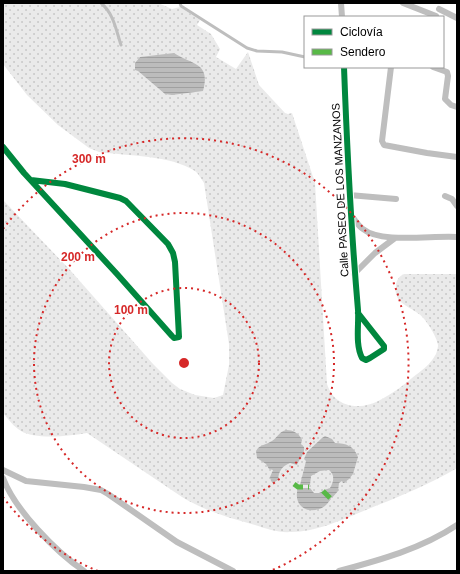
<svg xmlns="http://www.w3.org/2000/svg" width="460" height="574" viewBox="0 0 460 574" font-family="Arial,sans-serif">
  <style>
    .grass { fill: url(#grass-dots) }
    .water { fill: url(#water-rules) }
    .lines { fill: none; stroke-linecap: round; stroke-linejoin: round }
    .service { stroke: #bebebe; stroke-width: 3 }
    .minor { stroke: #bebebe; stroke-width: 6 }
    .quiet { stroke: #58b947; stroke-width: 5; stroke-dasharray: 10 5; stroke-linecap: butt }
    .cycleway-casing { stroke: #fff; stroke-width: 8 }
    .cycleway { stroke: #00873e; stroke-width: 6 }
    .ring { fill: none; stroke: #d62828; stroke-width: 2; stroke-dasharray: 2 4 }
    .labels { text-anchor: middle; dominant-baseline: central; stroke-width: 3; stroke-linejoin: round; paint-order: stroke }
    .street-label { font-size: 11px; fill: #000; stroke: #fff }
    .centre { fill: #d62828; stroke: #fff; stroke-width: 2 }
    .ring-label { font-size: 12px; text-anchor: middle; font-weight: bold; fill: #d62828; stroke: #fff; stroke-width: 3; stroke-linejoin: round; paint-order: stroke }
  </style>
  <defs>
    <pattern id="grass-dots" width="8" height="8" patternUnits="userSpaceOnUse"><rect width="8" height="8" fill="#eaeaea"/><path d="M2 2h.1M6 6h.1" fill="none" stroke="#c7c7c7" stroke-width="1.8" stroke-linecap="round"/></pattern>
    <pattern id="water-rules" width="6" height="5" patternUnits="userSpaceOnUse"><rect width="6" height="5" fill="#bcbcbc"/><path d="M0 2.5h6" fill="none" stroke="#a0a0a0"/></pattern>
  </defs>
  <rect width="100%" height="100%" fill="#fff"/>
  <!-- grass -->
  <path class="grass" d="M3,3H158L172,9L180,7L200,20L197,25L211,34L220,49L216,57L236,69L248,52L259,85L285,113L288,114L292,113L315,183L327,384C335,409 362,411 382,399C393,393 403,386 412,378C421,371 431,364 436,354C437,351 438,348 438,345C437,337 426,319 419,314C409,306 393,303 396,286C396,281 399,276 404,274H457V468C427,486 393,499 361,512C339,521 315,532 291,532C279,533 267,529 255,525C230,518 205,511 182,497L87,433C71,436 35,440 21,431C14,427 8,419 3,413V200L70,270L153,364L172,383L180,389L195,395L214,398L223,395L229,365V344L204,183C201,179 199,174 195,171C170,155 128,156 99,152L89,148L58,125L27,95L3,64Z"/>
  <!-- water -->
  <path class="water" d="M174,53C192,65 211,62 203,91L172,95L165,94L138,71L135,70V63L140,57Z
    M286,430C293,430 299,433 302,440L301,444L304,447C305,455 299,459 297,465L290,463C281,467 279,471 278,480L273,483L271,481L270,477L273,470L269,469L266,464L257,458L256,451C260,444 264,446 270,442C277,439 278,432 286,430Z
    M325,436L332,439L335,443C346,443 354,446 358,457L353,474L349,479L344,483H343L342,481L339,483L338,491L332,498L324,490L330,488C334,481 335,475 329,470L320,471L311,476L310,485H300L306,461L304,459L307,452L322,438Z
    M298,488H310L314,493H319L323,491L331,499C328,503 324,508 319,509C304,514 293,503 298,488Z"/>
  <g class="lines">
    <!-- service -->
    <path class="service" d="M101,3C114,14 116,30 121,45
      M180,3L181,6L247,48L257,51L282,52L305,57"/>
    <!-- minor -->
    <path class="minor" d="M341,3L342,17
      M403,3L436,16
      M439,9L457,18
      M344,67C347,148 351,229 358,310C359,325 355,344 362,358L366,360L370,358L384,349V346L358,313
      M391,67L382,141L384,145L427,153L457,157
      M433,67L447,72L448,76L445,99L451,105L457,107
      M3,147L24,173L117,274L172,336L174,338L179,337L175,262L173,253L168,244L126,201L120,198L65,184L31,180
      M349,195L396,199
      M445,196L452,199L457,206
      M351,215C355,220 358,226 363,229C381,244 434,235 457,237
      M354,274L375,253L395,238
      M3,470L26,481L84,487L101,490L108,494L177,542L233,571
      M3,478C15,510 56,552 84,571
      M339,571C380,560 421,549 457,525"/>
    <!-- quiet -->
    <path class="quiet" d="M294,484L298,487H309
      M323,491L333,501"/>
    <defs>
      <path id="cycleway" d="M344,67C347,148 351,229 358,310C359,325 355,344 362,358L366,360L370,358L384,349V346L358,313
        M3,147L24,173L117,274L172,336L174,338L179,337L175,262L173,253L168,244L126,201L120,198L65,184L31,180"/>
    </defs>
    <!-- cycleway casing -->
    <use href="#cycleway" class="cycleway-casing"/>
    <!-- cycleway -->
    <use href="#cycleway" class="cycleway"/>
  </g>
  <!-- distance rings -->
  <g class="ring">
    <circle cx="184" cy="363" r="75"/>
    <circle cx="184" cy="363" r="150"/>
    <path d="M98 571A225 225 0 0 1 3 497M3 229A225 225 0 1 1 270 571"/>
  </g>
  <g class="labels">
    <!-- street labels -->
    <g class="street-label">
      <text transform="translate(340 190) rotate(-93)">Calle PASEO DE LOS MANZANOS</text>
    </g>
  </g>
  <circle cx="184" cy="363" r="6" class="centre"/>
  <g class="ring-label">
    <text x="89" y="163">300 m</text>
    <text x="78" y="261">200 m</text>
    <text x="131" y="314">100 m</text>
  </g>
  <!-- border -->
  <rect width="460" height="574" fill="none" stroke="#000000" stroke-width="8"/>
  <!-- legend -->
  <rect x="304" y="16" width="140" height="52" fill="#ffffff" stroke="#999999"/>
  <rect x="312" y="29" width="20" height="6" fill="#00873e" stroke="#999999"/>
  <text x="340" y="36" font-size="12" fill="#000000">Ciclovía</text>
  <rect x="312" y="49" width="20" height="6" fill="#58b947" stroke="#999999"/>
  <text x="340" y="56" font-size="12" fill="#000000">Sendero</text>
</svg>
